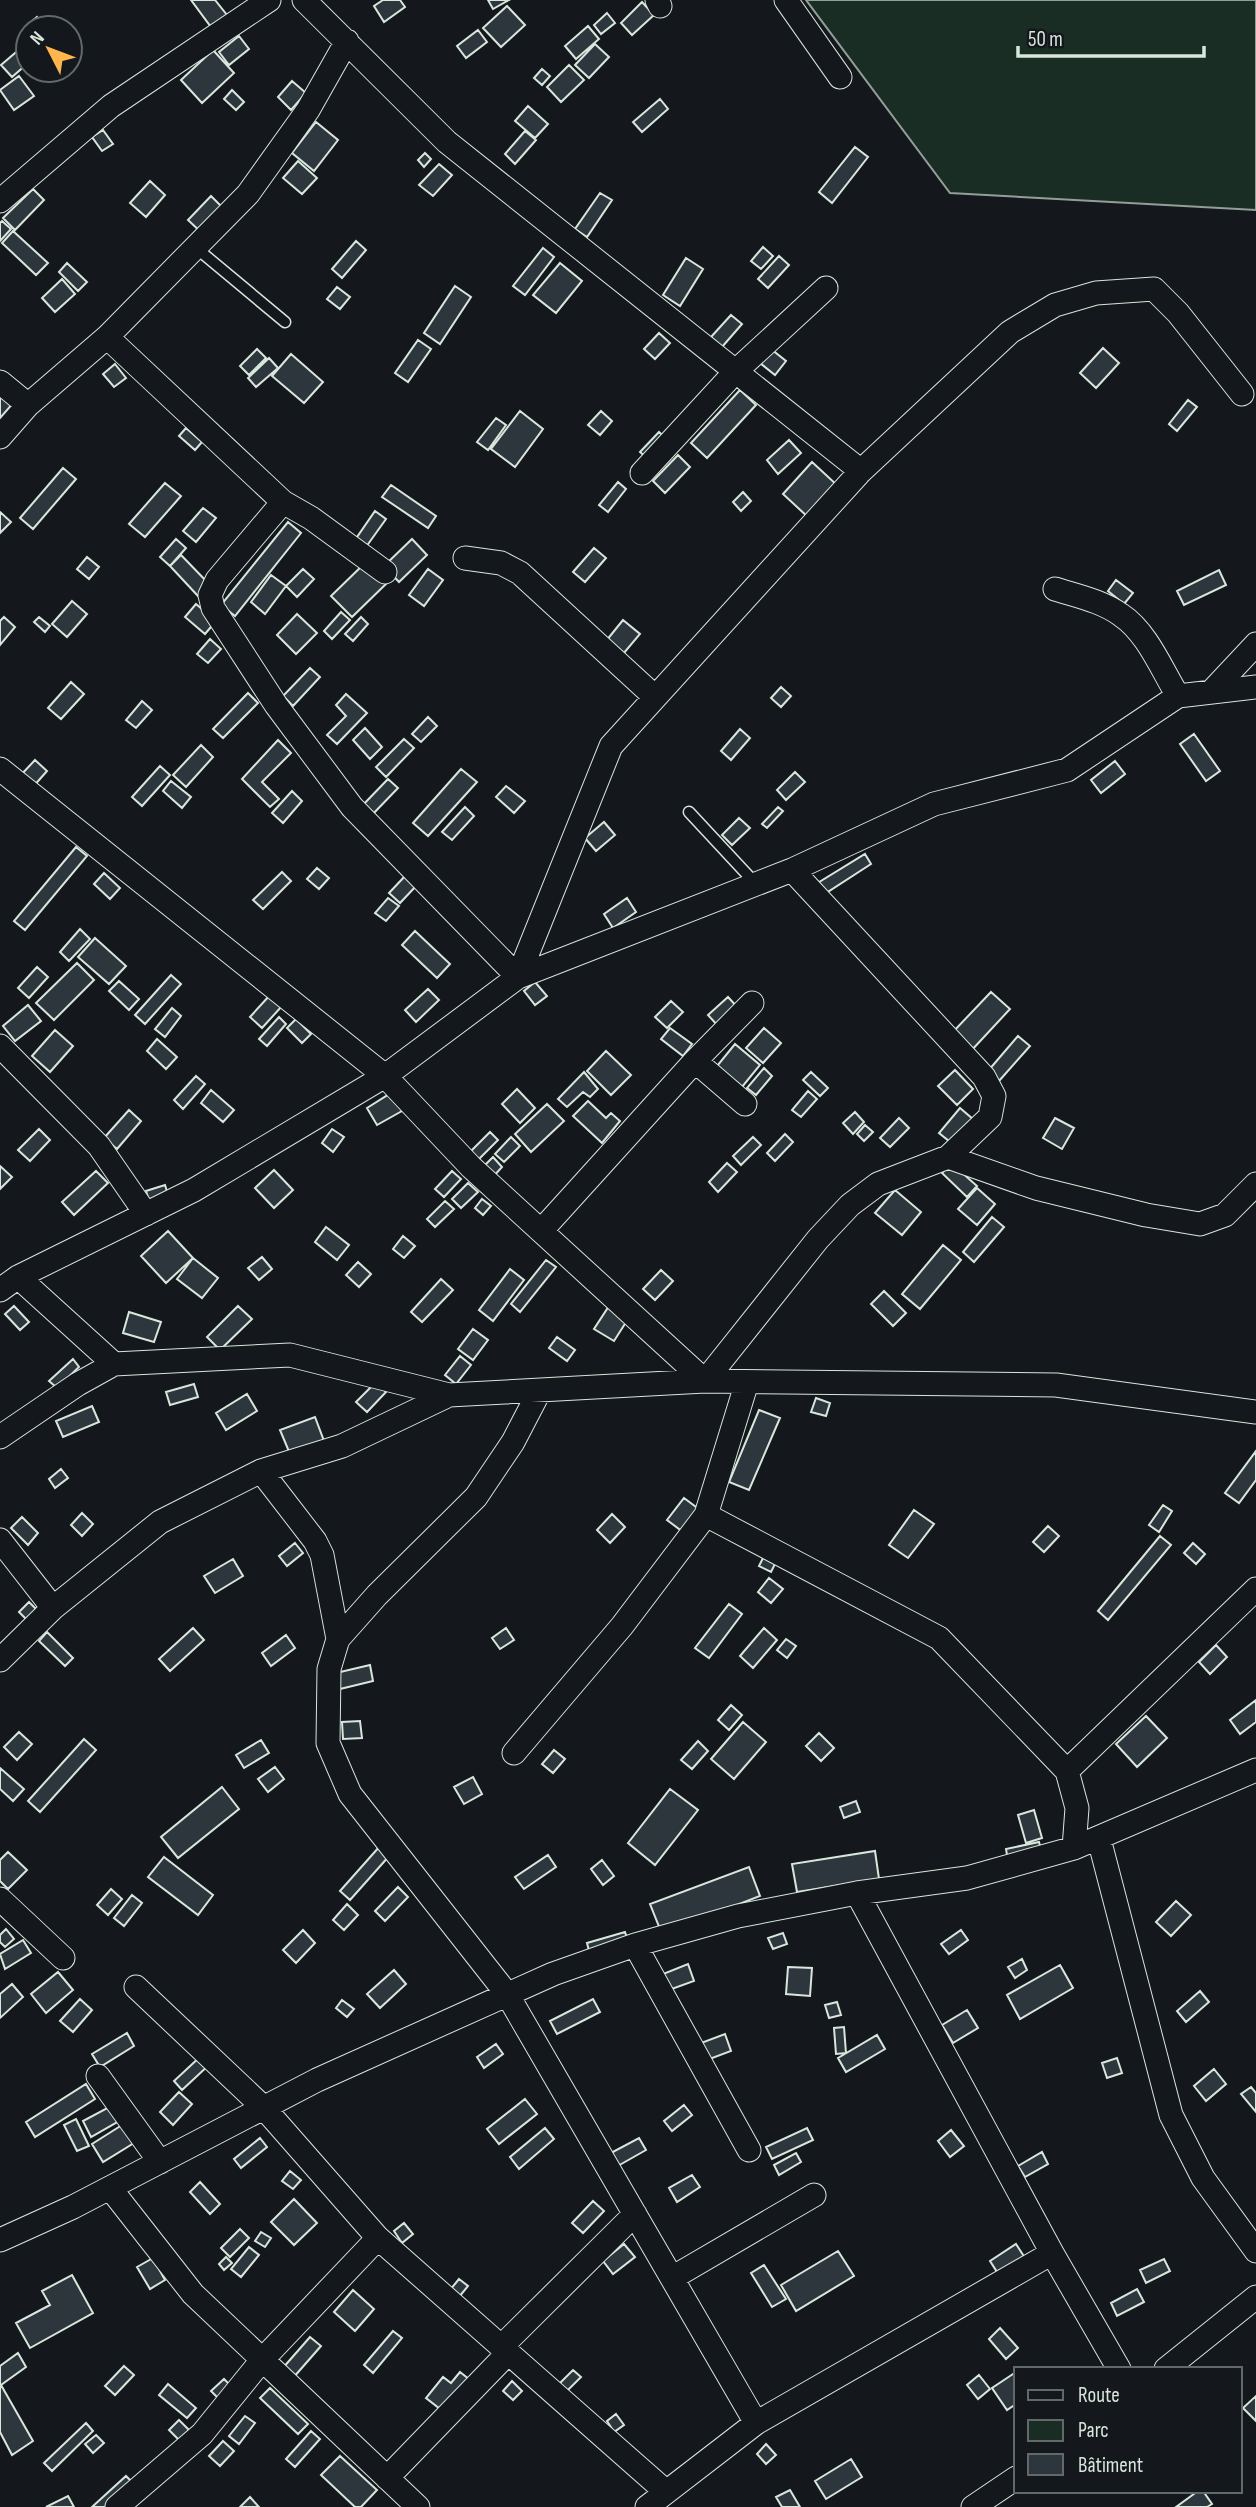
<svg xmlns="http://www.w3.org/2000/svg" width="1256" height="2507" viewBox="0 0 1256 2507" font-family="'Sofia Sans Condensed',sans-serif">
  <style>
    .green { fill: #1a2d24; stroke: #939e99; stroke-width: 2 }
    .building { fill: #2c363c; stroke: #d8e6dc; stroke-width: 2 }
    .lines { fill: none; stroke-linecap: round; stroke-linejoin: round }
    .lane-casing { stroke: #d8e6dc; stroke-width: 13 }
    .street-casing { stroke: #d8e6dc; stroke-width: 25 }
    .lane { stroke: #14181c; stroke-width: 10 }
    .street { stroke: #14181c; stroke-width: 23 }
  </style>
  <rect width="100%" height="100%" fill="#14181c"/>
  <!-- green -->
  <path class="green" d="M806,0H1256V210L950,193Z"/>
  <!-- building -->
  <path class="building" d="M191,0H215L227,15L211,27Z
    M383,0H400L405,7L384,22L374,6Z
    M488,0H509L493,9Z
    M642,2L654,15L632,35L621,23Z
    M507,6L525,25L501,47L483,28Z
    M607,13L615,23L601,34L594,25Z
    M37,17L44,26L28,28L26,26Z
    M588,26L599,39L576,59L565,46Z
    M478,30L487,42L466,58L457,46Z
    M239,36L249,49L229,65L219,52Z
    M28,42V63L12,77L1,65Z
    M595,44L609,57L589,78L575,65Z
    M213,50L234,73L202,103L181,80Z
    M569,65L584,80L561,102L547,87Z
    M542,69L550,76L542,85L534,78Z
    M19,76L34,96L14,110L0,90Z
    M292,81L306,93L291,110L278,97Z
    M232,90L244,102L236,110L224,99Z
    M660,99L668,109L642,132L633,122Z
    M528,106L548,124L535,138L515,121Z
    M316,122L338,140L314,171L292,153Z
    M103,130L113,144L102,151L92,137Z
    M525,131L536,140L515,164L505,154Z
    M855,147L868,157L832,203L819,192Z
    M425,153L431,159L424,167L418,160Z
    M298,161L317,178L302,194L283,178Z
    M439,164L452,175L433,196L419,185Z
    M150,181L165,195L146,217L130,203Z
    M33,189L44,200L15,230L3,218Z
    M600,193L612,200L587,237L575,229Z
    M211,196L226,211L203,234L188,220Z
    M2,221L11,229L0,241V223Z
    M13,231L48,263L36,275L2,243Z
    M356,241L366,250L342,278L332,269Z
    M763,247L773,256L761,269L751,261Z
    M543,248L554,257L525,295L513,286Z
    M779,256L789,265L768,288L758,279Z
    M686,258L703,269L680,306L663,295Z
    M67,263L87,282L78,291L59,272Z
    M560,263L582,281L556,313L533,295Z
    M62,279L75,294L55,312L42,298Z
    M455,286L471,297L440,344L424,333Z
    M337,287L350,297L340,309L327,299Z
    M731,315L742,324L722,347L711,337Z
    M659,333L670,343L655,359L644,349Z
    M418,340L431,349L408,382L395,373Z
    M1103,348L1119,363L1096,388L1080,373Z
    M257,349L266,358L249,375L240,366Z
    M771,349L786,361L775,375L760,363Z
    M291,354L323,382L304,403L272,376Z
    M269,358L278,368L256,387L248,378Z
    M115,364L126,378L114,387L103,374Z
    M740,390L756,405L707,458L691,443Z
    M0,392L15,401L0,418Z
    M1188,400L1197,407L1177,431L1169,424Z
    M520,411L543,429L515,467L491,449Z
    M601,411L612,421L600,435L588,425Z
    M496,418L506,425L488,450L477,442Z
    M186,428L202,442L195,450L179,436Z
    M659,432L668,440L649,460L640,452Z
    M789,440L801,453L778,474L767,460Z
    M678,455L690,467L665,493L653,481Z
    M812,462L838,486L809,518L783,494Z
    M63,468L76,479L33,529L20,518Z
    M618,482L626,489L608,512L599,505Z
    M165,483L181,496L145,537L129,524Z
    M391,485L436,516L428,528L382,497Z
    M743,492L751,501L741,511L733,502Z
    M203,508L216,518L196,542L183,531Z
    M375,511L386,519L366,547L355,540Z
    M0,512L11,522L0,533Z
    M288,522L301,533L235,616L221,605Z
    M176,539L186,548L170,566L160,557Z
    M412,539L427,555L399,582L384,566Z
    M594,548L606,558L585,582L573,572Z
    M181,555L210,585L198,596L170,566Z
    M87,557L99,567L89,579L77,569Z
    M366,562L387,583L352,617L331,596Z
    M303,569L314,579L297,597L286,586Z
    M428,569L443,580L424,606L409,595Z
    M1219,570L1226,585L1184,605L1177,591Z
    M271,575L286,586L265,614L251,602Z
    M1116,580L1133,593L1124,604L1108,591Z
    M72,601L87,614L67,637L52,624Z
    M196,604L216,621L205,634L185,617Z
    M341,612L350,620L332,639L324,631Z
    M297,614L317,633L296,654L277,635Z
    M4,617L15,627L0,645V621Z
    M39,617L50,626L45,632L34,622Z
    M361,617L368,624L353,641L345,634Z
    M623,620L640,634L618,660L602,646Z
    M210,639L221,649L208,663L197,654Z
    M310,668L320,677L293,706L283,696Z
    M71,682L84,694L61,719L48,708Z
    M781,687L791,696L781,707L771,698Z
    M248,693L258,703L223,738L213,729Z
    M346,694L367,713L337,744L327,735L346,716L336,705Z
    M142,701L152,710L136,728L126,720Z
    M428,717L437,726L421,742L412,734Z
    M365,728L382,747L370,759L353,740Z
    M740,729L750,738L731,760L721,751Z
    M1194,734L1220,771L1206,781L1180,744Z
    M404,739L414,748L386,777L376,767Z
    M278,740L291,753L262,782L279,799L270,807L242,779Z
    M201,745L213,757L186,787L173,775Z
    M35,760L47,771L32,788L19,777Z
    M1115,761L1125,774L1101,793L1091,780Z
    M160,766L170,775L142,806L132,797Z
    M461,769L477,782L428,836L413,823Z
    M795,772L805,782L786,800L777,790Z
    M388,779L398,788L370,817L360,808Z
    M171,781L191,797L182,808L163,791Z
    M506,786L525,801L514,813L496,797Z
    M292,791L302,801L283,823L272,813Z
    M465,807L474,816L452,840L442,832Z
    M778,807L783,811L767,828L762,824Z
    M739,818L750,828L732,845L722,835Z
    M604,822L615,835L596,851L585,838Z
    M76,847L87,856L25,930L14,921Z
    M865,854L871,864L823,895L816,884Z
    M317,868L329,878L319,889L307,879Z
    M282,872L291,881L263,909L253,900Z
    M104,873L120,888L110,899L94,884Z
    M406,875L417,885L400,903L389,893Z
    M388,898L399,906L386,921L375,913Z
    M627,898L636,912L613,928L604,914Z
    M80,929L90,939L69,961L60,952Z
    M415,931L450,964L437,978L402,945Z
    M95,938L126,966L109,984L78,957Z
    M77,963L94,980L54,1020L36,1003Z
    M37,967L48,977L29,998L18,988Z
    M171,975L181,984L145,1024L135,1015Z
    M119,981L139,999L129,1010L109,991Z
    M535,982L547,996L535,1005L524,991Z
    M428,989L439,1000L416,1022L405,1010Z
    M991,992L1010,1009L970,1052L951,1034Z
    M270,995L282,1006L262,1028L250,1017Z
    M728,997L739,1009L719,1027L708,1015Z
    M671,1001L683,1012L667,1028L655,1017Z
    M28,1005L41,1021L15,1041L3,1026Z
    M172,1008L181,1016L165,1037L155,1029Z
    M279,1017L286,1024L267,1046L259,1039Z
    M296,1019L311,1034L302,1043L287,1028Z
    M670,1028L692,1044L683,1056L661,1039Z
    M764,1028L781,1043L763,1063L746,1048Z
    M55,1030L73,1046L50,1072L32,1056Z
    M1018,1036L1030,1046L999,1081L988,1071Z
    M157,1039L177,1057L166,1069L147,1051Z
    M735,1044L760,1065L742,1087L717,1066Z
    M606,1051L631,1075L611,1095L587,1071Z
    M764,1068L772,1076L756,1095L747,1088Z
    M955,1070L973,1089L957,1105L938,1086Z
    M584,1072L598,1089L590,1097L583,1092L567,1107L558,1099Z
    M811,1072L828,1088L820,1096L803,1080Z
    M196,1076L205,1084L183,1109L174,1100Z
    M517,1089L535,1108L520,1123L502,1104Z
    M211,1090L234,1110L223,1122L201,1103Z
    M808,1091L817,1099L801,1117L792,1110Z
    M391,1093L402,1111L377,1125L367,1108Z
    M588,1101L606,1118L611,1113L620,1121L602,1143L573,1116Z
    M547,1104L564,1121L531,1152L515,1134Z
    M960,1108L974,1120L954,1145L939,1133Z
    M129,1110L141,1121L117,1149L104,1138Z
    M855,1112L864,1122L853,1134L843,1123Z
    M899,1118L909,1128L890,1147L880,1138Z
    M1055,1118L1074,1128L1062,1149L1043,1138Z
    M865,1125L873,1132L864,1141L857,1134Z
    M39,1129L50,1140L30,1161L18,1150Z
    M332,1129L344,1137L333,1152L322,1143Z
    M490,1132L498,1140L476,1162L468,1154Z
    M785,1134L793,1142L775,1161L767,1153Z
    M511,1137L520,1146L504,1162L495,1154Z
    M753,1137L761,1145L741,1165L733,1156Z
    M493,1157L502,1167L493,1177L483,1167Z
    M727,1163L737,1172L718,1192L709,1182Z
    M951,1163L977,1186L967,1197L942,1173Z
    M0,1166L12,1177L0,1189Z
    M274,1170L293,1190L274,1208L255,1188Z
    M96,1171L108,1183L74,1215L62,1202Z
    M452,1171L461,1179L444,1197L435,1189Z
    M468,1183L478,1192L461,1208L452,1199Z
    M165,1185L170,1201L151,1207L146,1191Z
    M977,1188L995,1204L977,1225L958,1209Z
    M895,1190L921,1212L902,1235L875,1213Z
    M482,1199L491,1206L483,1215L475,1208Z
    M445,1201L454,1209L435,1227L427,1219Z
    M992,1217L1004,1227L974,1262L963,1252Z
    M326,1227L349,1245L337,1260L315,1242Z
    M168,1231L193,1258L166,1283L141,1256Z
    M403,1236L415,1246L404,1258L393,1249Z
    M943,1245L961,1260L920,1309L902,1294Z
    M262,1257L272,1269L259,1280L248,1268Z
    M193,1258L218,1278L202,1298L177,1279Z
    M546,1260L556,1267L520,1312L511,1304Z
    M358,1262L371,1274L359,1287L346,1275Z
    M510,1269L524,1280L493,1321L479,1310Z
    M661,1270L673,1281L655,1300L643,1289Z
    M441,1279L453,1290L422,1322L411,1312Z
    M884,1291L906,1313L893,1326L871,1304Z
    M14,1306L29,1322L20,1330L5,1314Z
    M238,1306L252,1319L220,1350L207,1337Z
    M609,1306L628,1319L614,1341L594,1329Z
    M129,1312L161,1322L154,1342L123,1333Z
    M473,1329L488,1340L473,1360L458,1349Z
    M557,1337L575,1350L567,1361L549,1348Z
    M460,1356L471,1365L456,1384L445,1375Z
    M73,1359L79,1367L57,1388L49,1381Z
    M376,1382L386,1392L367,1412L356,1402Z
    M194,1384L198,1397L170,1405L166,1392Z
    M247,1394L257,1411L226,1430L216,1413Z
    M816,1398L830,1403L826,1416L811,1412Z
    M92,1406L99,1422L63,1437L56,1421Z
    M759,1410L780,1418L749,1490L729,1482Z
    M315,1417L324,1441L290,1454L280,1430Z
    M1256,1451V1480L1239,1503L1225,1493Z
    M61,1469L68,1478L55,1488L49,1479Z
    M684,1498L700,1510L683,1532L667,1520Z
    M1163,1505L1172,1511L1159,1532L1149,1525Z
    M914,1510L934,1524L908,1558L889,1545Z
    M82,1513L93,1524L82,1536L71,1525Z
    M612,1514L625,1527L610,1543L597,1530Z
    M22,1517L38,1533L28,1545L11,1528Z
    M1048,1526L1059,1536L1044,1552L1033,1542Z
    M1160,1536L1171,1545L1108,1620L1098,1611Z
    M295,1543L303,1553L287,1566L279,1556Z
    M1193,1543L1205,1554L1196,1564L1184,1553Z
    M765,1554L777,1560L771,1572L759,1566Z
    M233,1559L243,1576L215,1593L204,1576Z
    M769,1578L783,1589L771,1603L758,1592Z
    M29,1602L41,1614L31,1624L19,1612Z
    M729,1604L742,1614L709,1658L695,1648Z
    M193,1628L204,1640L170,1671L159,1659Z
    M506,1628L514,1640L500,1649L492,1638Z
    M764,1628L777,1640L753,1668L740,1656Z
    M47,1632L73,1658L65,1666L39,1641Z
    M286,1635L295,1648L271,1666L262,1653Z
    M786,1639L796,1646L787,1658L777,1650Z
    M1216,1645L1227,1657L1210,1674L1199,1662Z
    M370,1665L373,1681L340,1689L336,1673Z
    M1256,1700V1722L1240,1734L1230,1720Z
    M731,1705L742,1715L729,1730L718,1720Z
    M1146,1716L1167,1738L1137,1767L1116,1744Z
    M360,1721L362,1738L343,1739L342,1722Z
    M743,1722L766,1742L734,1779L711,1759Z
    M19,1732L32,1744L17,1760L4,1747Z
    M819,1733L834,1748L821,1761L806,1746Z
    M84,1739L96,1750L40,1812L28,1801Z
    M261,1740L269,1753L244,1768L236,1755Z
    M698,1741L708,1751L692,1769L681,1760Z
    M554,1750L565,1759L553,1773L542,1764Z
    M275,1767L284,1779L268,1792L258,1779Z
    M0,1768L24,1789L13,1801L0,1789Z
    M473,1777L482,1794L464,1804L454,1787Z
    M222,1787L239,1809L178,1858L161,1837Z
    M670,1789L698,1810L655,1865L628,1843Z
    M856,1801L860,1812L844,1818L840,1807Z
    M1034,1810L1042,1838L1026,1843L1018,1815Z
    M1039,1842L1042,1854L1008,1861L1006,1849Z
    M380,1846L390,1855L350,1900L340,1891Z
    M875,1851L879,1879L797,1892L792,1864Z
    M8,1852L27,1870L8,1889L0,1881V1860Z
    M548,1855L556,1867L524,1889L515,1877Z
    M164,1857L213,1895L198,1915L148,1877Z
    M602,1860L614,1876L603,1885L591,1869Z
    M749,1867L760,1896L662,1934L650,1904Z
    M398,1887L408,1897L385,1921L375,1911Z
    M111,1889L122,1899L108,1915L97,1905Z
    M132,1895L142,1903L124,1926L114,1918Z
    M1176,1901L1191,1915L1171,1936L1156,1922Z
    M347,1904L358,1915L344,1930L333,1920Z
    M6,1929L14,1939L5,1947L0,1942V1935Z
    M303,1930L315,1943L296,1963L283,1950Z
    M961,1930L968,1940L949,1954L941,1944Z
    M625,1932L629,1944L590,1955L587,1943Z
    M783,1933L787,1944L773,1949L768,1938Z
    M23,1940L31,1953L5,1969L0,1954Z
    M1022,1959L1027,1970L1015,1978L1008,1967Z
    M688,1964L694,1981L669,1990L663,1974Z
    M1060,1965L1073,1988L1020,2019L1007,1995Z
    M788,1967L812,1968L810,1996L786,1994Z
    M394,1970L406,1984L380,2008L367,1994Z
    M58,1972L73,1990L46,2013L31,1994Z
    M12,1984L23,1997L0,2018V1994Z
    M1200,1991L1209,2002L1186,2022L1177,2011Z
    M80,1999L92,2010L73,2032L60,2021Z
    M593,1999L600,2012L557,2034L550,2021Z
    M342,2000L354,2009L347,2017L336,2008Z
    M837,2002L841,2015L829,2018L825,2005Z
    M967,2010L978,2028L953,2043L942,2025Z
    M844,2027L846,2053L836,2054L834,2028Z
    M127,2033L134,2046L100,2067L92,2054Z
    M725,2034L731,2051L707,2060L701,2043Z
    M877,2035L885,2049L846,2072L838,2058Z
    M496,2044L503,2054L484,2068L477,2057Z
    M202,2055L210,2064L182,2090L174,2081Z
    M1117,2058L1122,2073L1107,2078L1102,2063Z
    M1214,2069L1226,2084L1206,2101L1194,2086Z
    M86,2084L95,2099L35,2137L26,2122Z
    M1251,2087L1256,2093V2112L1241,2094Z
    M179,2092L192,2104L173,2125L160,2112Z
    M525,2099L537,2114L499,2144L487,2129Z
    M684,2105L692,2115L672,2131L664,2121Z
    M111,2106L119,2121L91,2137L83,2121Z
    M76,2119L89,2146L77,2151L64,2125Z
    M122,2125L134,2143L103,2162L92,2144Z
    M545,2128L554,2139L519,2169L510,2157Z
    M807,2128L813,2140L772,2159L766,2147Z
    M951,2130L964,2146L950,2157L938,2141Z
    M260,2138L267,2147L241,2168L234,2159Z
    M639,2138L646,2150L616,2167L609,2154Z
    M1042,2152L1048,2164L1025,2177L1018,2166Z
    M796,2153L801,2162L779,2175L774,2165Z
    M290,2171L301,2180L293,2189L282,2181Z
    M692,2175L700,2187L677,2202L669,2188Z
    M200,2182L220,2204L210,2214L190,2192Z
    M294,2199L317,2223L294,2245L271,2222Z
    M593,2201L604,2211L583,2233L572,2223Z
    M404,2223L413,2234L402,2243L394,2231Z
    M240,2229L249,2238L230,2257L221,2248Z
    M261,2232L271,2238L265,2247L255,2241Z
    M624,2244L635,2257L613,2274L603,2261Z
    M1016,2244L1025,2258L999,2275L990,2261Z
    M249,2247L259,2255L241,2277L231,2269Z
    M838,2251L854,2276L796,2311L781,2285Z
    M226,2257L232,2263L224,2270L219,2264Z
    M153,2258L165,2280L150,2289L137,2267Z
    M1164,2259L1170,2271L1146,2283L1140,2270Z
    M764,2265L786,2299L772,2307L751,2273Z
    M72,2275L93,2313L30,2348L16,2323L50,2305L42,2291Z
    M459,2279L468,2286L459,2297L450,2290Z
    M1137,2289L1144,2302L1117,2316L1111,2303Z
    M353,2290L374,2309L355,2331L334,2312Z
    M1000,2328L1018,2348L1006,2359L989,2339Z
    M393,2331L402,2338L373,2373L364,2365Z
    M310,2337L321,2346L293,2378L282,2369Z
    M18,2353L26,2367L1,2385L33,2441L12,2455L0,2432V2366Z
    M124,2366L134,2375L115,2395L105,2386Z
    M573,2370L581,2377L566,2392L558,2385Z
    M460,2372L470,2380L444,2412L426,2398L443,2377L451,2383Z
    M1016,2372V2404L1007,2410L992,2388Z
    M979,2375L990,2389L978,2399L967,2385Z
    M224,2379L234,2389L222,2402L211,2391Z
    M512,2381L522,2391L513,2400L503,2391Z
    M168,2384L196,2408L187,2418L159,2395Z
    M270,2388L308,2424L298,2434L260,2398Z
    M1256,2396V2421L1243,2408Z
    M616,2414L624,2425L614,2432L607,2421Z
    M245,2416L255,2423L239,2444L229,2436Z
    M179,2420L189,2430L179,2440L169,2430Z
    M86,2423L93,2431L52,2471L44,2463Z
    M311,2431L320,2439L295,2467L286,2459Z
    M96,2435L104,2443L93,2453L85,2444Z
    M223,2441L234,2451L220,2466L209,2456Z
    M766,2444L776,2455L766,2464L757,2454Z
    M340,2456L377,2490L361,2507H355L321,2475Z
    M851,2459L862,2477L826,2499L815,2481Z
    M126,2476L135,2485L111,2507H92Z
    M790,2490L800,2507H782L776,2497Z
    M1198,2491H1203L1212,2504L1207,2507H1176Z
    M68,2496L74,2507H46Z
    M250,2497L259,2507H240Z"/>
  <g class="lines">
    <defs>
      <path id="lane" d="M195,247L285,322
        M689,812L756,884"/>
      <path id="street" d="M304,0L447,142L861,471
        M657,0L660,6
        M786,0L840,77
        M0,201L111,106L269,0
        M107,337L283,502L217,580L210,595L213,608L276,705L352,807L518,977L385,1076L471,1167L705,1381L1056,1385L1256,1412
        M0,382L28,405
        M1242,394L1178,313L1154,289L1096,293L1055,305L1010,332L861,471L611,746L518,977L792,870L934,804L1067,770L1178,696L1256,687
        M0,437L28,405L107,337L248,194L308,110L347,41
        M642,473L736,371L826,288
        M283,502L311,518L385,572
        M465,558L501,563L520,573L655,697
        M1055,589C1077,596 1102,601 1121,615C1147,632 1162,670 1178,696
        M1211,692L1256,644
        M0,769L385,1076L194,1190L18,1277L0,1290
        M0,1046L99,1146L146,1214
        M695,1061L745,1104
        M948,1157L1036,1188L1146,1215L1200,1224L1225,1215L1256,1184
        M541,1231L695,1061L752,1003
        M18,1277L114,1364
        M539,1392L513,1442L476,1497L377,1595L338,1639L329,1669L328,1743L350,1794L507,1994L756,2423
        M0,1437L78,1384L114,1364L290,1355L449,1395L705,1381L818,1239L850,1205L878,1184L948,1157L990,1117L994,1096L984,1077L792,870
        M261,1471L315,1541L322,1555L338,1639
        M706,1515L939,1638L1067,1771L1077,1808L1074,1848
        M0,1540L53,1608
        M0,1660L53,1608L160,1522L261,1471L342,1446L449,1395
        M514,1753L622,1626L706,1515L747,1382
        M1067,1771L1256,1589
        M1099,1839L1171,2115L1203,2178L1256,2251
        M857,1893L1052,2253L1119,2369
        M0,1899L63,1958
        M635,1945L749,2150
        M136,1987L264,2108L378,2238L664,2490
        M98,2076L160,2162
        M110,2188L193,2294L418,2507
        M0,2240L73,2207L317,2080L553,1974L635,1945L738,1916L857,1893L967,1878L1074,1848L1256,1770
        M672,2278L814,2195
        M501,2347L635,2214
        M1166,2369L1256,2297
        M387,2478L508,2353
        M117,2507L202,2434L262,2360L378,2238
        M647,2507L756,2423L1052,2253
        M973,2507L1016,2478"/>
    </defs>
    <!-- lane casing -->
    <use href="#lane" class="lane-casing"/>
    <!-- street casing -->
    <use href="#street" class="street-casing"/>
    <!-- lane -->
    <use href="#lane" class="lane"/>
    <!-- street -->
    <use href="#street" class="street"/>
  </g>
  <!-- legend -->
  <rect x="1014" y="2367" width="228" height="126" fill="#14181c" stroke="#626a69" stroke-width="2"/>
  <rect x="1028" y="2390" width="35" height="10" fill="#14181c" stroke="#626a69" stroke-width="2"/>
  <text x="1078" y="2402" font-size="21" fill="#d8e6dc">Route</text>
  <rect x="1028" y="2420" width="35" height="21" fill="#1a2d24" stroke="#626a69" stroke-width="2"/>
  <text x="1078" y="2437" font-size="21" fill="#d8e6dc">Parc</text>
  <rect x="1028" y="2454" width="35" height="21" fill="#2c363c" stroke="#626a69" stroke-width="2"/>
  <text x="1078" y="2472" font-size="21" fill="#d8e6dc">Bâtiment</text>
  <!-- north arrow -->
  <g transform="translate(49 49) rotate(312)"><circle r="33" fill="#14181c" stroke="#626a69" stroke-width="2"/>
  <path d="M0-5L12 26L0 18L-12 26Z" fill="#ffb74d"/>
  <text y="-10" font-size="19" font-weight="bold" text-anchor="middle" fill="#d8e6dc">N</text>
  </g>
  <!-- scale -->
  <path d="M1018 46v10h186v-10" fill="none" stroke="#d8e6dc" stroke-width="3.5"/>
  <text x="1028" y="46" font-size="21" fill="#d8e6dc" stroke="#14181c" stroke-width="5" paint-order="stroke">50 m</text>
</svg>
